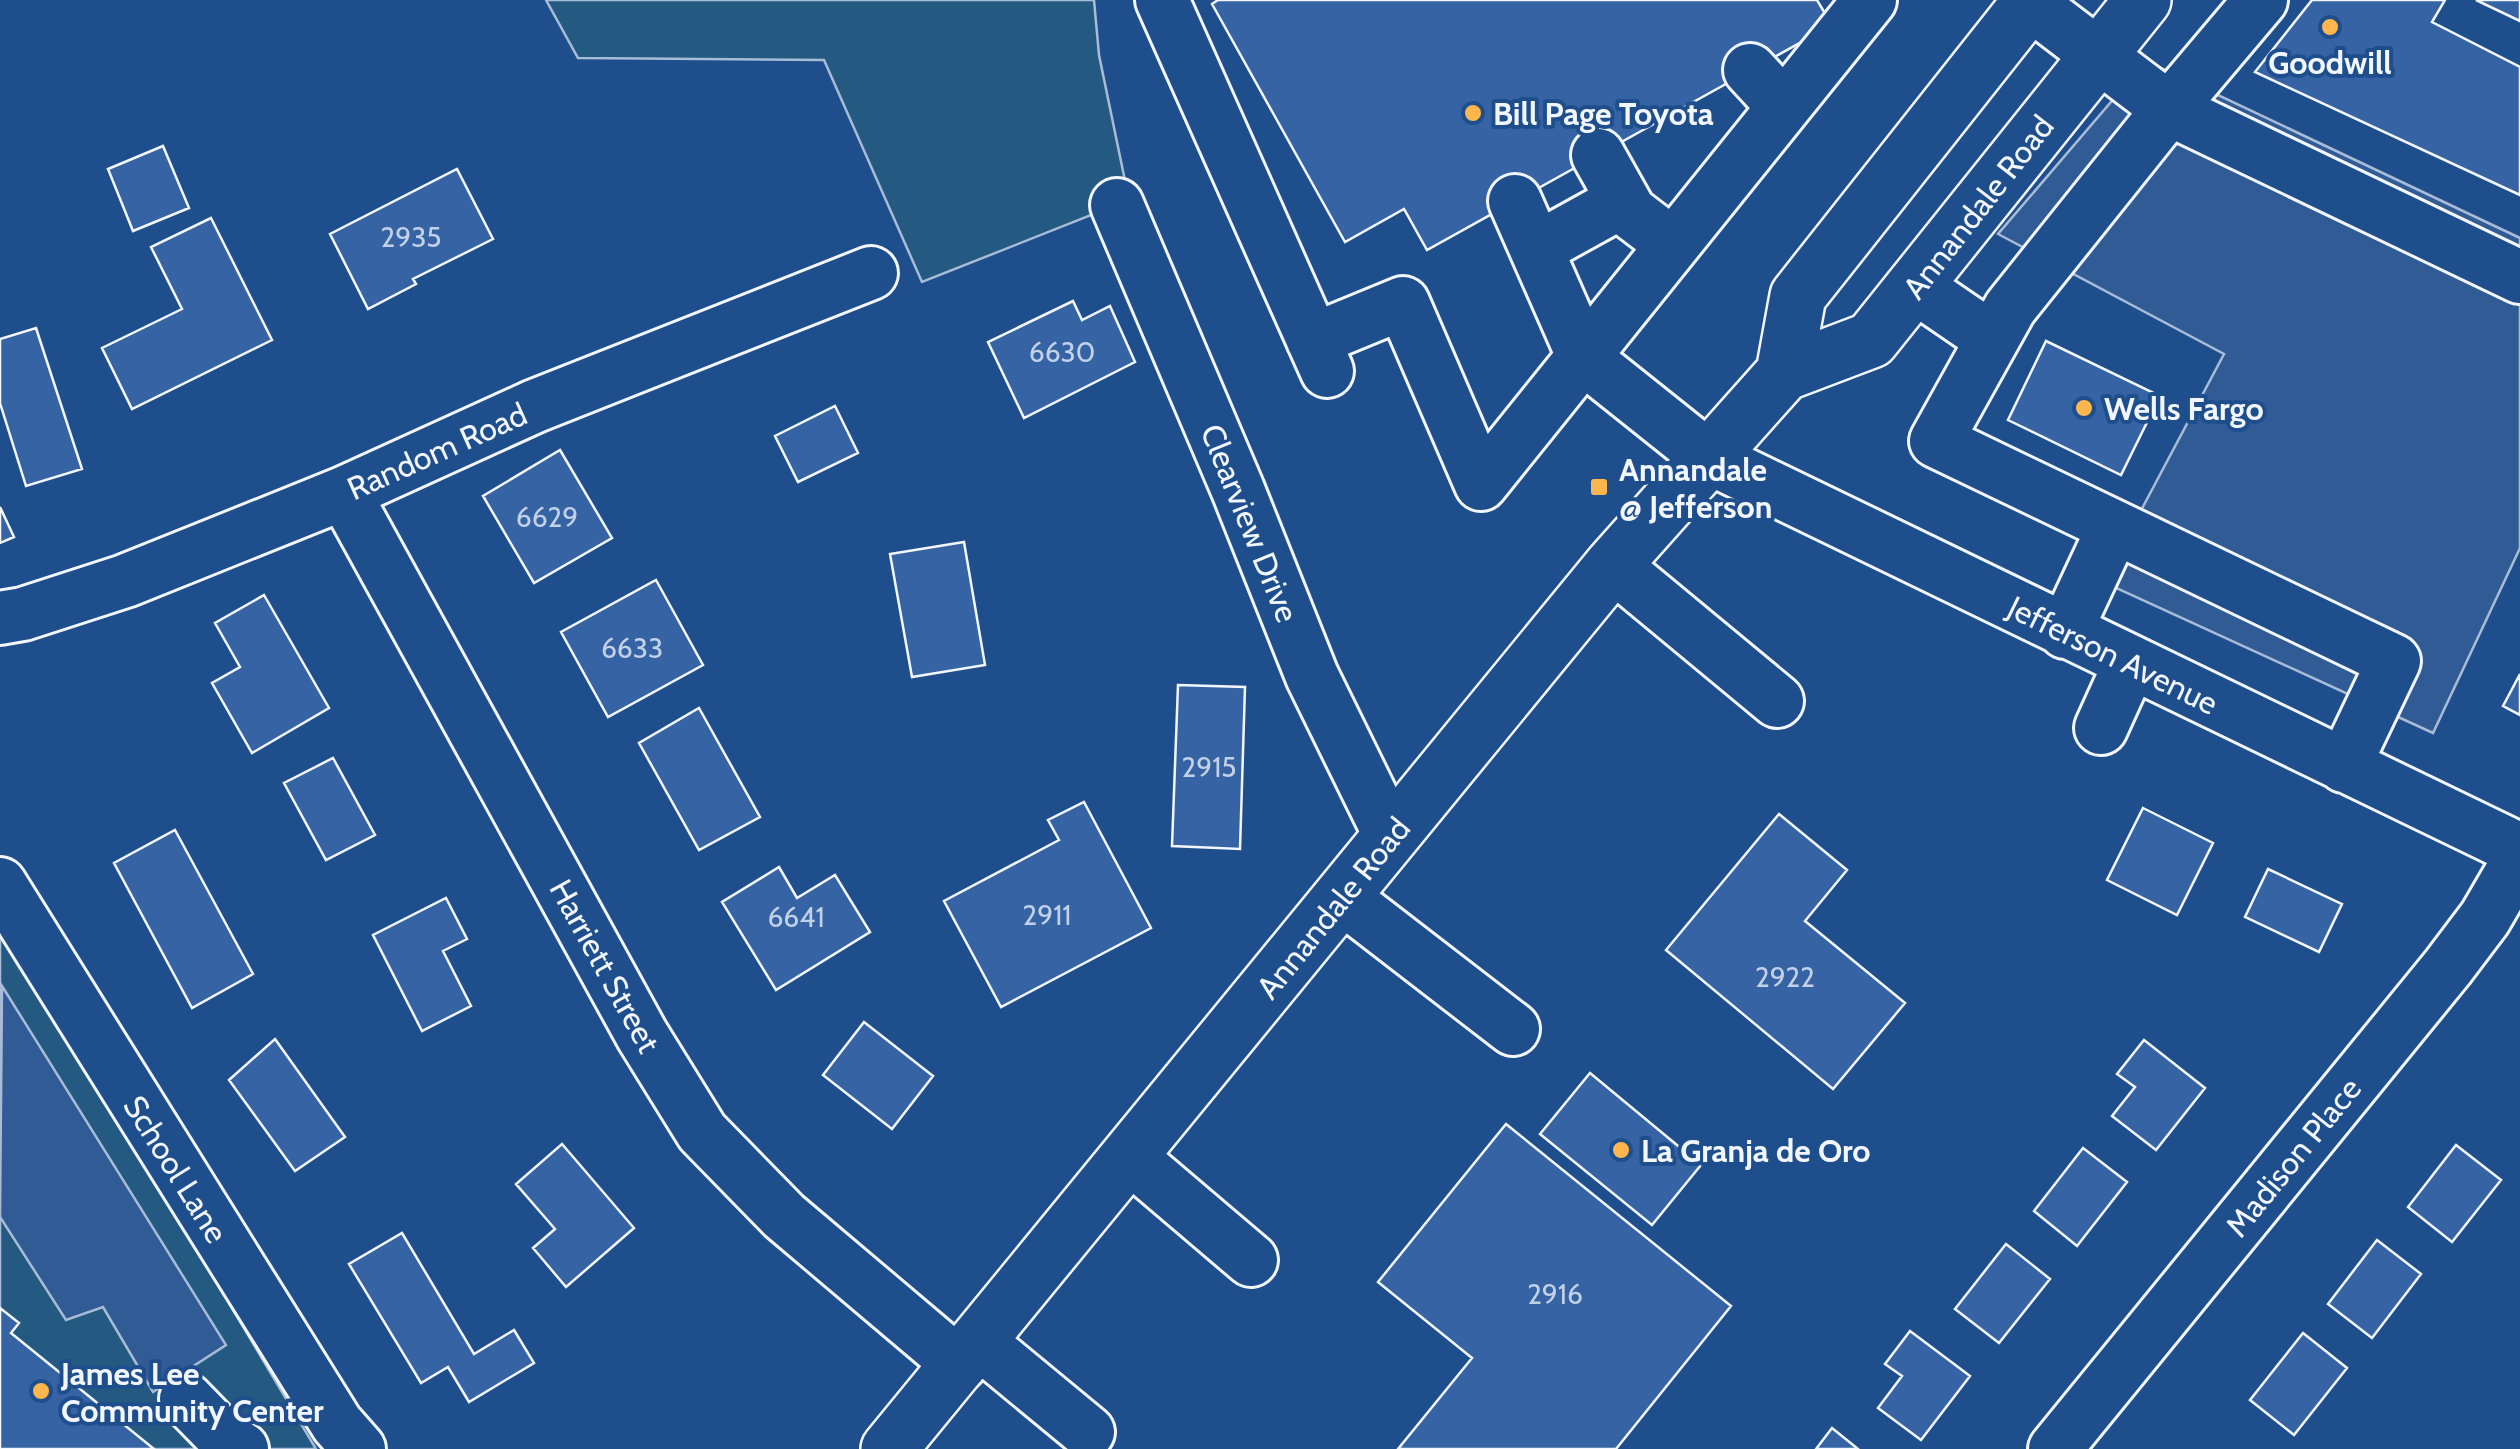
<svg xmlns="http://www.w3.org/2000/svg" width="2520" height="1449" viewBox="0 0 2520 1449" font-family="Cabin,sans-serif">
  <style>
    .green { fill: #245a82; stroke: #a8bbd7; stroke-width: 2.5 }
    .parking { fill: #305b95; stroke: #a8bbd7; stroke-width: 2.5 }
    .building { fill: #3563a3; stroke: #f2f6ff; stroke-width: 2.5 }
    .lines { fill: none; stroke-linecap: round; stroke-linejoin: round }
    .minor-casing { stroke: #f2f6ff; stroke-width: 58 }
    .major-casing { stroke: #f2f6ff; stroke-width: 60 }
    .minor { stroke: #1f4e8c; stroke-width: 52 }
    .major { stroke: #1f4e8c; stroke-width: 55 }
    .poi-dot { fill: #ffb74d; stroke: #1f4e8c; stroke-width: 4 }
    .labels { text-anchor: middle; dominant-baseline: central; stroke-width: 8; stroke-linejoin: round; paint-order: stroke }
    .number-label { font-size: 28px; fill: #c3d1e8 }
    .poi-label { font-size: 32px; font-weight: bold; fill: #f2f6ff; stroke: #1f4e8c; text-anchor: start }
    .street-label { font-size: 32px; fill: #f2f6ff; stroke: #1f4e8c }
  </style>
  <rect width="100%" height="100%" fill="#1f4e8c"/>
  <!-- green -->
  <path class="green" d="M546,0H1094L1099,55L1129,200L922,282L824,60L578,58Z
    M0,919L316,1449H0Z"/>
  <!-- parking -->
  <path class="parking" d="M2146,61L2520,238V548L2433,733L2103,582L2224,354L1998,234Z
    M2,986L226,1345L153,1392L103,1307L66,1320L0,1217Z"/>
  <!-- building -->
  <path class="building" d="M1218,0H1817L1832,25L1427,250L1404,209L1345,242L1212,4Z
    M2312,0H2445L2432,22L2520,67V195L2255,72Z
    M2476,0H2520V21Z
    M163,146L189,208L133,231L108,169Z
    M457,169L493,239L413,279L416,284L368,309L330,234Z
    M211,218L272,340L132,409L102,348L182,309L151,247Z
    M1073,301L1082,320L1110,306L1135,362L1024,418L988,342Z
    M36,328L82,469L26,486L0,403V339Z
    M2046,341L2160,396L2121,475L2008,420Z
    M835,406L858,453L798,482L775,436Z
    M560,450L612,538L534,583L483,496Z
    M0,507L14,537L0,543Z
    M964,542L985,665L912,677L890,554Z
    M656,580L703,665L608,717L561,632Z
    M264,595L329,708L252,753L212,683L240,667L215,623Z
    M2520,674V715L2503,706Z
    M1178,685L1245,687L1240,849L1172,846Z
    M699,708L760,817L699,850L639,743Z
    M333,758L375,835L326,860L284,783Z
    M1084,802L1151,928L1001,1007L944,901L1059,840L1048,820Z
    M2143,808L2213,843L2177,915L2107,880Z
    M1779,814L1847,870L1805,921L1905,1003L1833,1089L1666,950Z
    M175,830L253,974L192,1008L114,863Z
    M779,867L797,898L835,875L870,932L776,990L722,902Z
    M2268,869L2342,904L2319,952L2245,917Z
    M446,898L467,939L443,951L471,1006L422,1031L373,935Z
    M864,1022L933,1076L892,1129L823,1075Z
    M275,1039L345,1137L295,1171L229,1080Z
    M2144,1040L2205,1088L2156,1150L2112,1116L2135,1087L2117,1074Z
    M1590,1073L1701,1165L1652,1225L1540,1134Z
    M1506,1124L1731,1306L1616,1449H1398L1472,1358L1378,1282Z
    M562,1144L634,1228L566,1287L533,1248L555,1229L516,1184Z
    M2456,1145L2501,1180L2452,1242L2408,1207Z
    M2083,1148L2127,1182L2077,1246L2034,1211Z
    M402,1233L474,1354L514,1330L534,1363L469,1402L448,1367L421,1383L349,1264Z
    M2377,1240L2421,1274L2372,1338L2328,1304Z
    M2006,1244L2050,1279L1999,1343L1955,1309Z
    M0,1308L19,1323L11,1333L154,1449H0Z
    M1910,1331L1970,1376L1921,1440L1878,1408L1902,1376L1885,1364Z
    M2303,1333L2347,1368L2294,1435L2250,1400Z
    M1832,1428L1858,1449H1816Z"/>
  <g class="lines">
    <defs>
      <path id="minor" d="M1162,0L1327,371
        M2026,0L2169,109L2520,277
        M2261,0L2169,109L2010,308L1936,441L2394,661L2344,766
        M1750,70L1784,107
        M1598,155L1630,212L1673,245
        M1515,201L1584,358L1708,457L2520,850
        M1117,205L1238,490L1312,676L1391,837
        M1536,249L1621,202
        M1916,287L1992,339
        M1313,340L1403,303L1481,484L1870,0
        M344,493L642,1035L702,1132L784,1216L960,1365
        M1613,565L1777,701
        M0,618L23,614L125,581L344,493L535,406L871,273
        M2065,632L2114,527
        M2101,728L2130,664
        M0,884L337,1424L359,1449
        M1342,897L1513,1029
        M1130,1157L1251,1260
        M979,1342L1088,1432
        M186,1399L223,1437L242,1449
        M2055,1449L2448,967L2485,918L2520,858"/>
      <path id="major" d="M1784,373L1798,296L2032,0
        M889,1449L1613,565L1784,373L1871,340L2143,0"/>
    </defs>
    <!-- minor casing -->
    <use href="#minor" class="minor-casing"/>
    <!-- major casing -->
    <use href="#major" class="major-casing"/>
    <!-- minor -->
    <use href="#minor" class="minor"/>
    <!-- major -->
    <use href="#major" class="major"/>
  </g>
  <!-- markers -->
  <g class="poi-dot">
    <circle cx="2330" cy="27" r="10"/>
    <circle cx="1473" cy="113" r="10"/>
    <circle cx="2084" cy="408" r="10"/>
    <rect x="1589" y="477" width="20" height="20" rx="5"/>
    <circle cx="1621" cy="1150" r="10"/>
    <circle cx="41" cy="1391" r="10"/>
  </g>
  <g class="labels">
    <!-- number labels -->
    <g class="number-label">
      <text x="411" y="237">2935</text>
      <text x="1062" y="352">6630</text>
      <text x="547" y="517">6629</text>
      <text x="632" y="648">6633</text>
      <text x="1209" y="767">2915</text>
      <text x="1047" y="915">2911</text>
      <text x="796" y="917">6641</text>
      <text x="1785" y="977">2922</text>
      <text x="1555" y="1294">2916</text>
    </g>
    <!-- poi labels -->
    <g class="poi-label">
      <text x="2330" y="62" text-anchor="middle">Goodwill</text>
      <text x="1493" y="113">Bill Page Toyota</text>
      <text x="2104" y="408">Wells Fargo</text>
      <text x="1619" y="469">Annandale<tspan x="1619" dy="37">@ Jefferson</tspan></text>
      <text x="1641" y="1150">La Granja de Oro</text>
      <text x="61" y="1373">James Lee<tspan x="61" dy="37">Community Center</tspan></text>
    </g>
    <!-- street labels -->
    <g class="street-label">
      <text transform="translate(1978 207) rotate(-52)">Annandale Road</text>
      <text transform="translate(437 451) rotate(-24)">Random Road</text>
      <text transform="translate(1250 523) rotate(68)">Clearview Drive</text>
      <text transform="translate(2113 655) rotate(26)">Jefferson Avenue</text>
      <text transform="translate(1333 908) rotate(-51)">Annandale Road</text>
      <text transform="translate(605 966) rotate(61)">Harriett Street</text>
      <text transform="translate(2293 1157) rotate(-51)">Madison Place</text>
      <text transform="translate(176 1169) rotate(58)">School Lane</text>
    </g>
  </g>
</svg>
